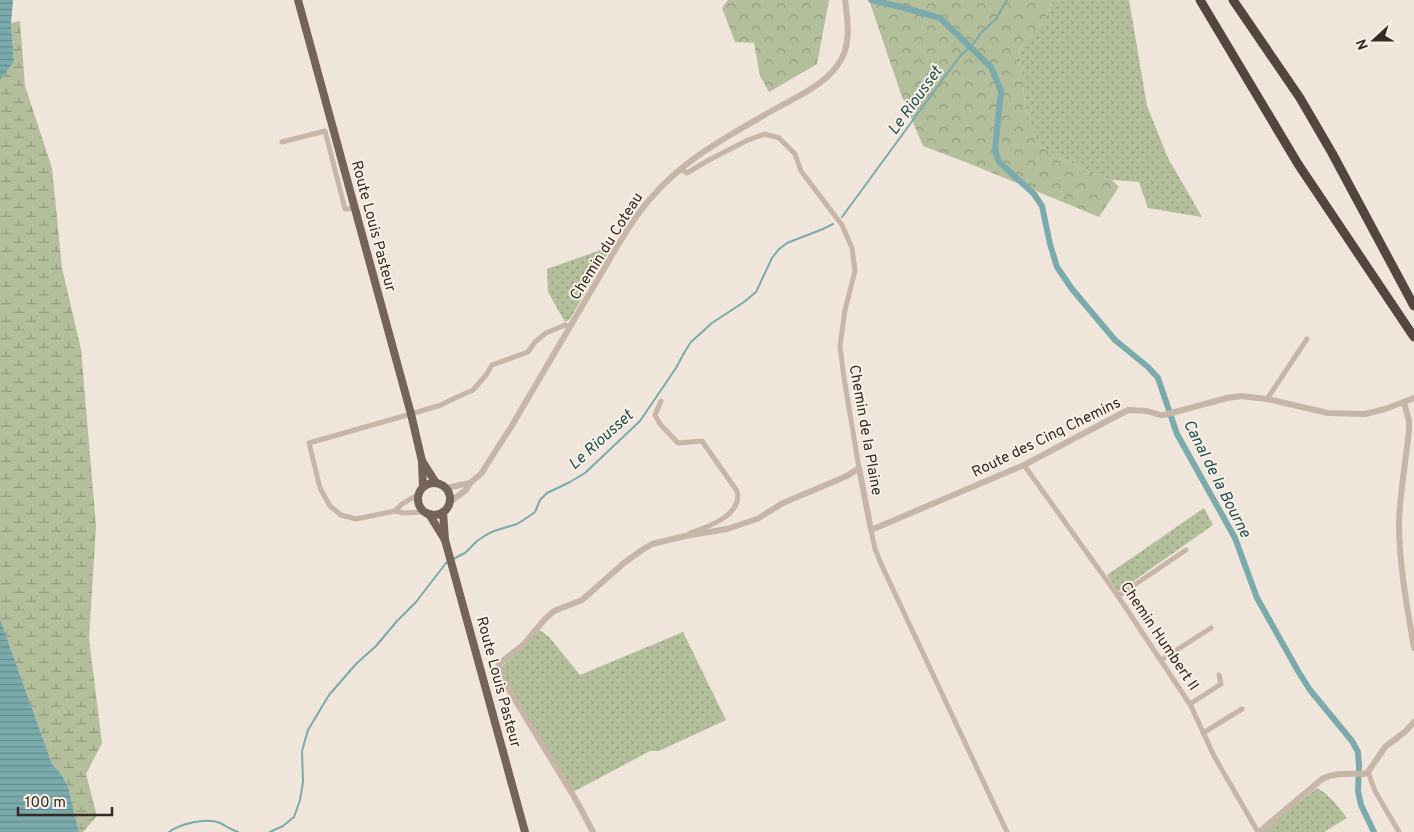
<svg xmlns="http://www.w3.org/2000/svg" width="1414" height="832" font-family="Overpass,sans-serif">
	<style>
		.grass { fill: url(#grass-dots) }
		.forest { fill: url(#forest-crowns) }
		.wetland { fill: url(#wetland-marsh) }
		.water { fill: url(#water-rules) }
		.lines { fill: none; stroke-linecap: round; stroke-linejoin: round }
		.stream { stroke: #7aaaac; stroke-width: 2 }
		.canal { stroke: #7aaaac; stroke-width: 6 }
		.minor { stroke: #c7b5a7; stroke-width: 5 }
		.tertiary { stroke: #c7b5a7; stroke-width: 6 }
		.primary { stroke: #756259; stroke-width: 8 }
		.motorway { stroke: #54453e; stroke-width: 9 }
		.labels { text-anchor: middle; stroke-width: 4; stroke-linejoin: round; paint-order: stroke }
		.street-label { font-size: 15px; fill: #342b27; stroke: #f8efe6 }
		.water-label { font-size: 16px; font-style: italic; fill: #1f5153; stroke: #f8efe6 }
	</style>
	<defs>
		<pattern id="grass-dots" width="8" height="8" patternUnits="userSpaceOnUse" patternTransform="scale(1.25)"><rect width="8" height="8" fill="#b3be9b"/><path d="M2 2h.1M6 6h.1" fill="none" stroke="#929b7e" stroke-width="1.8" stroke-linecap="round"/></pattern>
		<pattern id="forest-crowns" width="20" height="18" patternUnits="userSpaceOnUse" patternTransform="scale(1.25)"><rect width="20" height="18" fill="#b3be9b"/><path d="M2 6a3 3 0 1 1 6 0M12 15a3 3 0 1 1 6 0" fill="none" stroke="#929b7e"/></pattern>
		<pattern id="wetland-marsh" width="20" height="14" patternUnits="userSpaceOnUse" patternTransform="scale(1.25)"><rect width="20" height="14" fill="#b3be9b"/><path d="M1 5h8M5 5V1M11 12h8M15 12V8" fill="none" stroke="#929b7e"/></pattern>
		<pattern id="water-rules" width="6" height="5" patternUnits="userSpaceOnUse" patternTransform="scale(1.25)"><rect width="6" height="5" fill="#7aaaac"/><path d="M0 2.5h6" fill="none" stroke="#658b8c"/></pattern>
	</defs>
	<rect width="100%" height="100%" fill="#f0e5da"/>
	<g class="grass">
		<path d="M1053 0H1129L1147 106 1168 158 1202 217 1148 208 1139 182 1112 180 1091 173 1037 145 1025 105 1019 48 1043 23Z"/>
		<path d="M612 246 570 319 565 322 548 292 547 269Z"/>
		<path d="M1204 508 1213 525 1118 592 1107 575Z"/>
		<path d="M540 630 549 637 580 675 683 632 726 720 659 751H650L573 792 503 675 501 667 518 652Z"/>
		<path d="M1317 788C1330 795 1338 807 1347 818L1324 832H1262Z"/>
	</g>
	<g class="forest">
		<path d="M728 0H829L817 64 769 92 760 76 754 43 735 42 722 8Z"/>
		<path d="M869 0H1053L1043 23 1019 48 1025 105 1037 145 1091 173 1112 180 1119 187 1099 217 968 163 923 146 901 94Z"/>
	</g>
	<path class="wetland" d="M20 21 25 86 52 168 62 268 81 349 96 526 89 639 102 743 86 774 97 816 83 832H79L68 786 61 774 52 764 0 619V80L14 62 11 23Z"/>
	<g class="water">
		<path d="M0 0H13L11 23 14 62 0 80Z"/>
		<path d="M0 619 52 764 61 774 68 786 79 832H0Z"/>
	</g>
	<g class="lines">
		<g class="stream">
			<path d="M842 217 954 64 961 55 975 42 980 34 996 19 1007 0"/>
			<path d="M453 559 465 553 477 541 486 535 494 531 517 524 528 517 535 512 540 500 547 493 570 482 585 473 640 421 676 368 684 353 691 342 712 323 744 302 756 292 772 258 778 250 787 243 823 229 833 224"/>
			<path d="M169 832C180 824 206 817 220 823 226 826 231 830 238 832"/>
			<path d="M270 832 283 826 294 817 300 800 303 782 302 751 308 730 329 695 356 664 376 646 397 621 416 602 446 563 449 562"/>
		</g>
		<path class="canal" d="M871 0 905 8 940 18 991 67 1001 91 995 150 999 162 1034 194 1042 206 1050 244 1057 267 1072 289 1115 340 1148 367 1158 378 1177 434 1235 538 1257 598 1298 671 1310 690 1352 741 1358 752 1359 766 1358 791 1361 805 1374 832"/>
		<g class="minor">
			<path d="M282 142 325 131 345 209 355 208"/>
			<path d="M680 169 687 173 707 161 748 140 765 134 779 138 795 154 801 171 842 225 852 248 855 271 845 310 840 346 844 378 859 468"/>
			<path d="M1267 399 1307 339"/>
			<path d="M661 401 655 415 660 424 678 443 702 441 737 491C743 515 708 527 690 533"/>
			<path d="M1024 465 1118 596 1191 706 1214 756 1258 832"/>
			<path d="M395 511 402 504 419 494"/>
			<path d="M425 512 404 513 395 511 356 519 341 515 330 506 320 488 309 443 411 414 441 405 455 398 473 390 486 375 492 365 528 352 535 342 546 333 565 325 570 327"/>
			<path d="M871 530 875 549 882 566 1007 832"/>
			<path d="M1118 596 1186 550"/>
			<path d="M1161 660 1211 628"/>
			<path d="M1190 704 1221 684 1219 675"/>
			<path d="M1203 733 1242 709"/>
			<path d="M1368 772 1375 791 1399 832"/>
		</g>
		<g class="tertiary">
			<path d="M1404 402 1409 421V430C1406 460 1400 491 1399 522 1399 564 1407 607 1414 648"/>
			<path d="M446 488 470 483"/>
			<path d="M450 502 466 490 470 483 481 474 486 466 511 427 618 245C628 229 638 212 651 198 682 161 726 137 768 113 790 100 822 87 837 66 852 47 848 22 845 0"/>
			<path d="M593 832 576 800 506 685 498 669 499 664 524 644 545 619 554 611 582 600 624 563 642 550 652 544 685 536 727 529 757 519 783 503 847 476 859 468 871 530 1024 465 1128 410 1147 411 1160 415H1164L1227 398 1241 396 1267 399 1328 413 1365 414 1385 409 1414 398"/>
			<path d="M1259 832 1322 779C1335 772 1350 774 1364 774L1368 772 1385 747 1406 731 1414 722"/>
		</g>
		<g class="primary">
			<path d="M298 0 411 414 422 461 423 487"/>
			<path d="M422 461 436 483"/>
			<circle cx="434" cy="499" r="16"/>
			<path d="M443 512 445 540 525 832"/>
			<path d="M429 514 445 540"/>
		</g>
		<g class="motorway">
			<path d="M1200 0 1298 164 1414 337"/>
			<path d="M1233 0 1300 98 1332 153 1414 306"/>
		</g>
	</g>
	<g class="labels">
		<g class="street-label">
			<text transform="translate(374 226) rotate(75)" y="5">Route Louis Pasteur</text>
			<text transform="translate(606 246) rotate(-58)" y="5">Chemin du Coteau</text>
			<text transform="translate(866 430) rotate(80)" y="5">Chemin de la Plaine</text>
			<text transform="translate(1046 437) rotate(-26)" y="5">Route des Cinq Chemins</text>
			<text transform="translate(1160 636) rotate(56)" y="5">Chemin Humbert II</text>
			<text transform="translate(499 682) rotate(75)" y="5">Route Louis Pasteur</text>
		</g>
		<g class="water-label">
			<text transform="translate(914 100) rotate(-54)" y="6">Le Riousset</text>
			<text transform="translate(600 439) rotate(-42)" y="6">Le Riousset</text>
			<text transform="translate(1218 478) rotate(63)" y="6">Canal de la Bourne</text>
		</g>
	</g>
	<g transform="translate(1374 40) rotate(249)" stroke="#f8efe6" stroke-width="4" paint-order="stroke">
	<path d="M0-4L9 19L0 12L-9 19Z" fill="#342b27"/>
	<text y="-8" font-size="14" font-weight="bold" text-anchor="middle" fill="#342b27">N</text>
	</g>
	<path d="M18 807v8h94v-8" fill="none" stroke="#342b27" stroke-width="2.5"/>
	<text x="25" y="807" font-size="15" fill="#342b27" stroke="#f8efe6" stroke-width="4" paint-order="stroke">100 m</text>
</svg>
